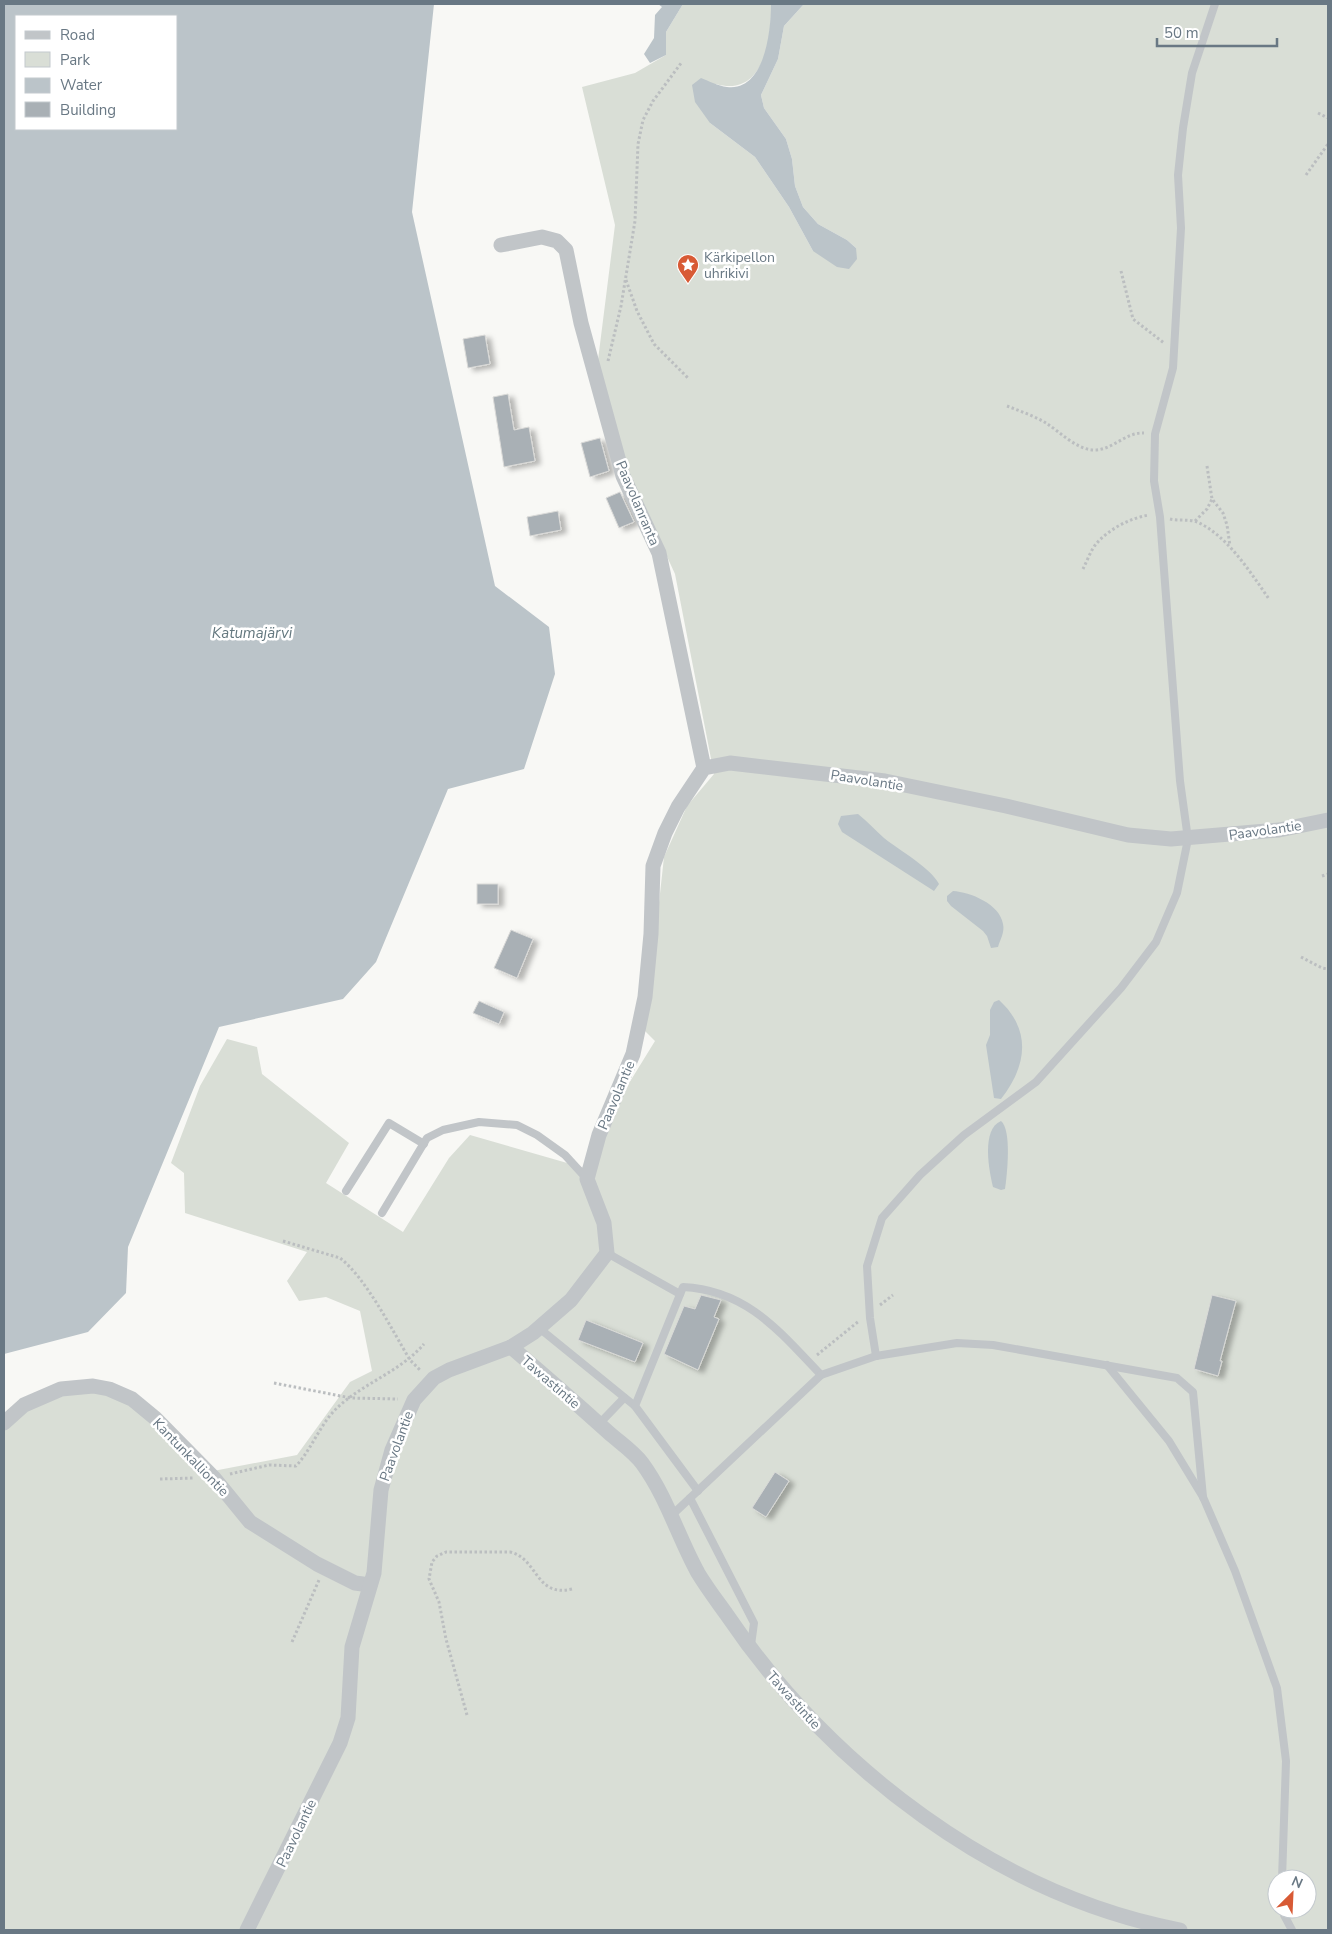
<svg xmlns="http://www.w3.org/2000/svg" width="1332" height="1934" font-family="'Nunito Sans',sans-serif">
	<style>
		.green { fill: #d9ded6; fill-rule: evenodd }
		.water { fill: #bbc4c9; fill-rule: evenodd }
		.building { fill: #a9b0b5; stroke: #d9d9d7; filter: url(#shadow) }
		.lines { fill: none; stroke-linecap: round; stroke-linejoin: round }
		.path { stroke: #bbbec0; stroke-width: 3; stroke-dasharray: 2.5 2.5; stroke-linecap: butt }
		.service { stroke: #c1c5c8; stroke-width: 8 }
		.minor { stroke: #c1c5c8; stroke-width: 15 }
		.labels { text-anchor: middle; stroke-width: 5; stroke-linejoin: round; paint-order: stroke }
		.poi-label { font-size: 14px; fill: #697884; stroke: #fff; text-anchor: start }
		.street-label { font-size: 14px; fill: #697884; stroke: #fff }
		.water-label { font-size: 15px; font-style: italic; fill: #64787f; stroke: #fff }
	</style>
	<defs>
		<filter id="shadow"><feDropShadow dx="5.5" dy="3" stdDeviation="2.5" flood-color="#0004"/></filter>
	</defs>
	<rect width="100%" height="100%" fill="#f8f8f5"/>
	<path class="green" d="M683 4H771C772 38 764 98 716 84L710 123 755 157 789 207 813 251 856 248 847 240 818 224 803 207 795 186 792 159 786 139 764 108 761 95 778 59 784 26 804 4H1328V1930H4V1431L19 1414 33 1404 87 1389 128 1400 208 1472 297 1455 350 1382 372 1371 360 1311 326 1297 299 1301 287 1281 307 1252 185 1213 184 1173 171 1163 200 1086 227 1039 257 1047 262 1074 349 1143 326 1183 403 1232 449 1158 470 1135 595 1171 602 1127 655 1041 645 1031 664 857 687 806 714 774 675 574 622 458 598 360 615 225 582 87 635 73 666 55V32ZM1277 1879H1307V1909H1277Z"/>
	<g class="water">
		<path d="M4 4H434L412 212 495 586 549 627 555 674 524 769 448 789 376 962 343 999 219 1027 128 1247 126 1293 88 1332 4 1354ZM176 16V129H16V16Z"/>
		<path d="M658 4H683L666 32V55L650 63 644 54 654 38 655 15 662 7Z"/>
		<path d="M771 4H804L784 26 778 59 761 95 764 108 786 139 792 159 795 186 803 207 818 224 847 240 856 248 857 259 849 269 837 267 813 251 789 207 755 157 710 123 695 102 692 85 701 78C709 81 718 86 727 87 765 92 771 30 771 4Z"/>
		<path d="M858 814C868 822 875 830 884 838 900 851 930 867 939 884L934 891 842 832 838 824 841 816Z"/>
		<path d="M953 891C970 892 1000 904 1003 924 1005 932 1000 940 998 947L991 948 987 936 983 931 951 906 947 901V896Z"/>
		<path d="M999 1000C1032 1030 1027 1066 1001 1099L994 1098 986 1045 990 1035V1010L994 1002Z"/>
		<path d="M1001 1121C1012 1130 1007 1175 1005 1189L1001 1190 993 1187C989 1171 981 1129 1001 1121Z"/>
	</g>
	<g class="building">
		<path d="M485 335 490 364 468 368 463 339Z"/>
		<path d="M508 394 514 430 529 427 535 461 504 467 493 397Z"/>
		<path d="M600 438 609 471 590 477 581 443Z"/>
		<path d="M620 492 634 522 619 528 606 498Z"/>
		<path d="M558 511 561 530 530 536 527 517Z"/>
		<rect x="477" y="884" width="21" height="20"/>
		<path d="M511 930 533 939 517 978 494 968Z"/>
		<path d="M479 1001 504 1012 499 1024 473 1013Z"/>
		<path d="M701 1295 721 1300 714 1317 719 1319 698 1370 664 1354 684 1306 695 1309Z"/>
		<path d="M1212 1295 1236 1301 1220 1361H1222L1218 1376 1194 1369Z"/>
		<path d="M586 1320 643 1343 635 1362 578 1340Z"/>
		<path d="M775 1472 789 1481 766 1517 752 1508Z"/>
	</g>
	<g class="lines">
		<g class="path">
			<path d="M1318 113 1328 118"/>
			<path d="M1306 175 1328 144"/>
			<path d="M1121 271 1133 319 1164 343"/>
			<path d="M626 280 637 311 654 344 689 379"/>
			<path d="M608 361 621 306 635 221 638 144 643 120 653 101 682 62"/>
			<path d="M1007 406C1020 411 1034 416 1046 423 1060 432 1076 449 1093 450 1112 451 1125 432 1144 433"/>
			<path d="M1207 466 1212 499 1223 513 1227 525 1230 546"/>
			<path d="M1170 519C1178 521 1189 519 1197 522 1227 535 1251 573 1269 599"/>
			<path d="M1195 521 1207 509 1212 499"/>
			<path d="M1083 569C1087 561 1091 550 1096 544 1109 529 1130 518 1149 515"/>
			<path d="M1322 876 1328 874"/>
			<path d="M1301 957 1322 968 1328 969"/>
			<path d="M283 1241 340 1258C366 1278 392 1330 410 1360L421 1371"/>
			<path d="M880 1305 893 1295"/>
			<path d="M817 1355 859 1321"/>
			<path d="M274 1383 351 1398 398 1399"/>
			<path d="M230 1474 269 1465 296 1466C311 1450 319 1427 334 1411 360 1384 399 1373 424 1344"/>
			<path d="M160 1479 194 1478"/>
			<path d="M292 1642 319 1580"/>
			<path d="M467 1715 446 1639 439 1602 429 1579 432 1562 437 1556 446 1552H510C538 1558 535 1598 572 1589"/>
		</g>
		<g class="service">
			<path d="M346 1191 389 1123 424 1144"/>
			<path d="M382 1213 427 1138 443 1130 479 1122 517 1125 537 1135 565 1155 587 1179"/>
			<path d="M607 1253 680 1294"/>
			<path d="M539 1328 635 1406"/>
			<path d="M876 1356 870 1318 867 1266 882 1218 920 1175 964 1135 1036 1082 1121 988 1156 942 1177 893 1188 839 1180 781 1160 517 1154 481 1155 434 1173 368 1181 228 1178 175 1183 128 1192 73 1215 4"/>
			<path d="M1107 1365 1169 1441 1203 1497 1235 1571 1277 1688 1286 1761 1282 1879"/>
			<path d="M599 1424 624 1398"/>
			<path d="M698 1491 635 1406 683 1287C747 1290 780 1332 821 1375"/>
			<path d="M690 1498 754 1623 751 1645"/>
			<path d="M672 1515 821 1375 876 1356 957 1343 993 1345 1177 1378 1193 1392 1203 1497"/>
			<path d="M1283 1909 1284 1915 1292 1930"/>
		</g>
		<g class="minor">
			<path d="M501 245 542 237 557 241 566 250 581 323 623 476 659 553 704 768"/>
			<path d="M511 1347C544 1375 576 1403 608 1432 619 1442 633 1451 642 1463 667 1497 678 1537 698 1573 707 1588 717 1601 727 1615 830 1767 997 1895 1180 1930"/>
			<path d="M4 1423 24 1405 61 1389 93 1386 109 1389 132 1399 155 1418 214 1478 250 1522 317 1564 355 1583 370 1585"/>
			<path d="M247 1930 340 1743 348 1718 352 1647 374 1573 381 1490 392 1450 414 1400 434 1378 449 1370 511 1347 533 1333 571 1300 607 1253 604 1223 587 1179 599 1135 633 1054 645 997 651 934 653 866 665 833 678 807 704 768 730 763 885 781 1006 806 1128 835 1171 839 1279 830 1328 820"/>
		</g>
	</g>
	<defs>
		<g id="sight-pin" transform="scale(1.125)"><path d="M0 17L-7.5 6A9.5 9.5 0 1 1 7.5 6Z" fill="#d85a35" stroke="#fff"/><path d="M0-6L1.8-2.2L6-1.7L2.9 1.2L3.7 5.4L0 3.3L-3.7 5.4L-2.9 1.2L-6-1.7L-1.8-2.2Z" fill="#fff"/></g>
	</defs>
	<g fill-rule="evenodd">
		<use href="#sight-pin" x="688" y="265"/>
	</g>
	<g class="labels">
		<g class="poi-label">
			<text x="704" y="262">Kärkipellon<tspan x="704" dy="16">uhrikivi</tspan></text>
		</g>
		<g class="street-label">
			<text transform="translate(638 503) rotate(67)" y="5">Paavolanranta</text>
			<text transform="translate(867 780) rotate(9)" y="5">Paavolantie</text>
			<text transform="translate(1265 830) rotate(-8)" y="5">Paavolantie</text>
			<text transform="translate(616 1095) rotate(-67)" y="5">Paavolantie</text>
			<text transform="translate(551 1382) rotate(41)" y="5">Tawastintie</text>
			<text transform="translate(396 1446) rotate(-70)" y="5">Paavolantie</text>
			<text transform="translate(191 1457) rotate(46)" y="5">Kantunkalliontie</text>
			<text transform="translate(794 1700) rotate(48)" y="5">Tawastintie</text>
			<text transform="translate(296 1833) rotate(-64)" y="5">Paavolantie</text>
		</g>
		<g class="water-label">
			<text x="252" y="638">Katumajärvi</text>
		</g>
	</g>
	<rect width="1332" height="1934" fill="none" stroke="#697884" stroke-width="10"/>
	<rect x="15" y="15" width="162" height="115" fill="#ffffff" stroke="#c3c9ce"/>
	<rect x="25" y="31" width="25" height="8" fill="#c1c5c8" stroke="#c3c9ce"/>
	<text x="60" y="40" font-size="15" fill="#697884">Road</text>
	<rect x="25" y="52" width="25" height="15" fill="#d9ded6" stroke="#c3c9ce"/>
	<text x="60" y="65" font-size="15" fill="#697884">Park</text>
	<rect x="25" y="78" width="25" height="15" fill="#bbc4c9" stroke="#c3c9ce"/>
	<text x="60" y="90" font-size="15" fill="#697884">Water</text>
	<rect x="25" y="102" width="25" height="15" fill="#a9b0b5" stroke="#c3c9ce"/>
	<text x="60" y="115" font-size="15" fill="#697884">Building</text>
	<g transform="translate(1292 1894) rotate(24)"><circle r="24" fill="#ffffff" stroke="#c3c9ce"/>
	<path d="M0-4L9 19L0 12L-9 19Z" fill="#d85a35"/>
	<text y="-8" font-size="14" font-weight="bold" text-anchor="middle" fill="#697884">N</text>
	</g>
	<path d="M1157 38v8h120v-8" fill="none" stroke="#697884" stroke-width="2.5"/>
	<text x="1164" y="38" font-size="15" fill="#697884" stroke="#ffffff" stroke-width="4" paint-order="stroke">50 m</text>
</svg>
